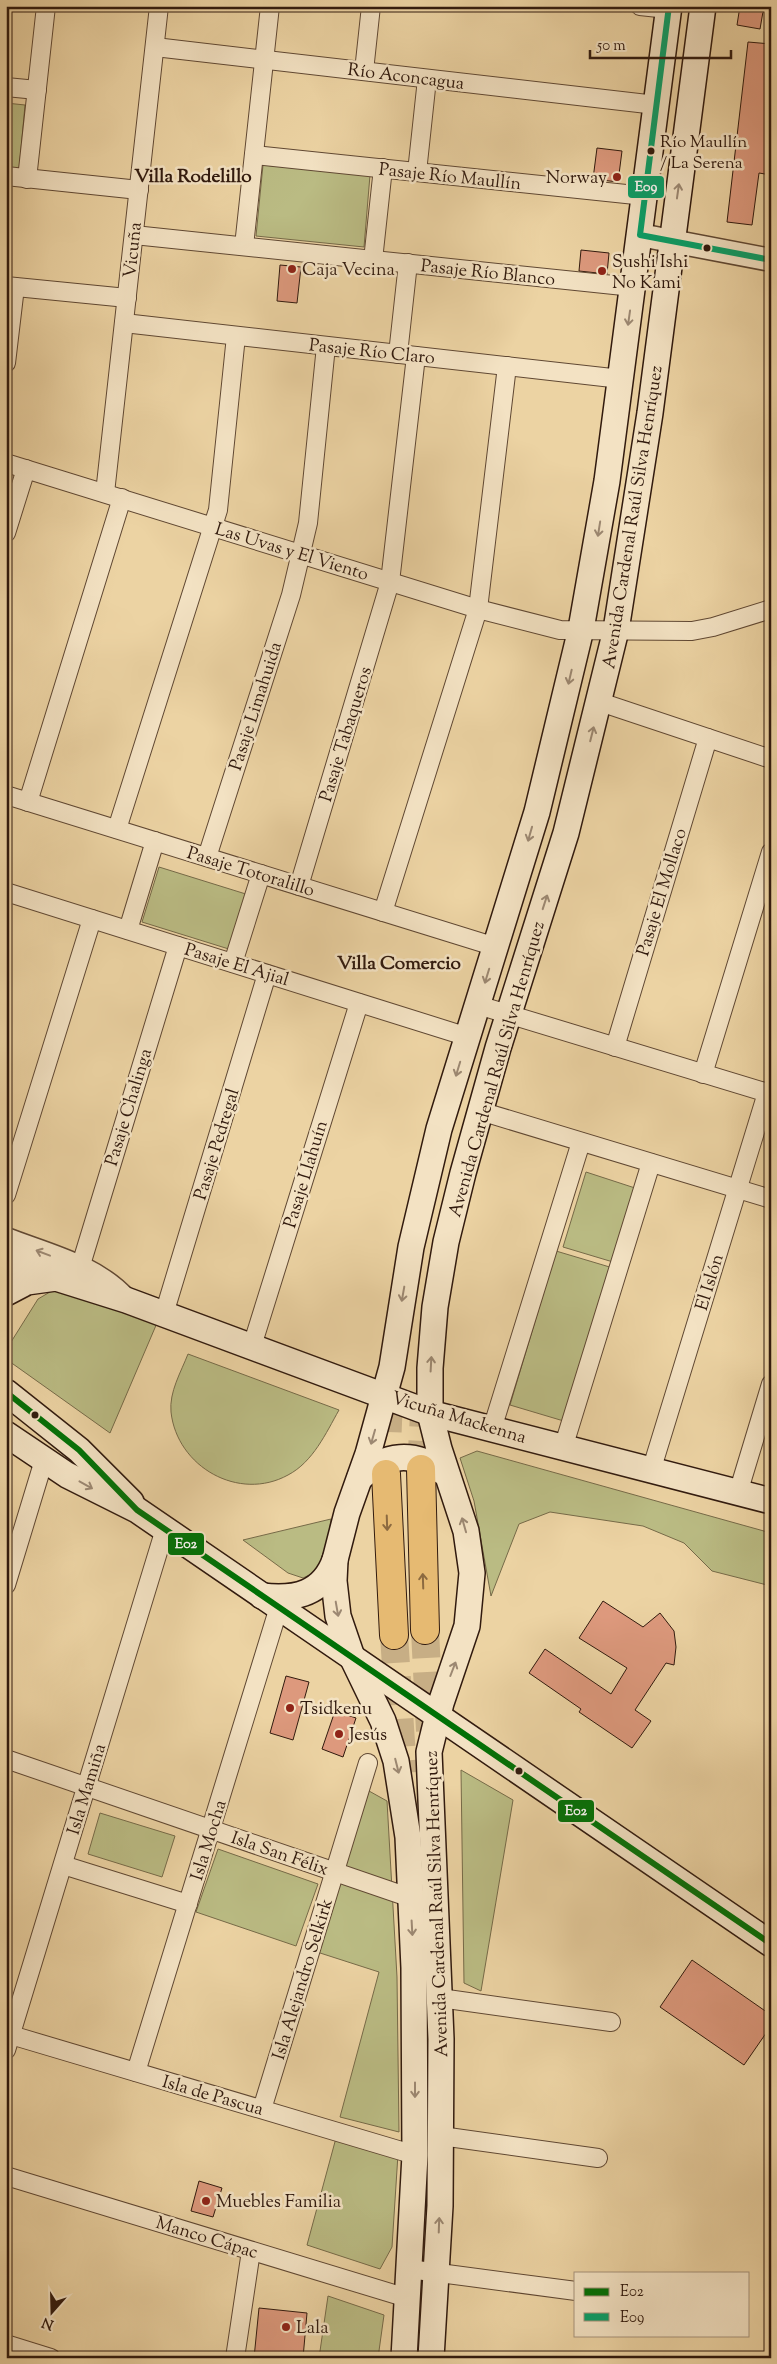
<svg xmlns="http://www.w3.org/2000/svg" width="777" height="2364" font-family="'Sorts Mill Goudy',serif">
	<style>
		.green { fill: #babb83; stroke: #766a48 }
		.building { fill: #dd997d; stroke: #311a0e }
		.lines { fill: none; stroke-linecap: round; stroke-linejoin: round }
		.motorway-tunnel { stroke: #c7ae85; stroke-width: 28; stroke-dasharray: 28 14; stroke-linecap: butt }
		.minor-casing { stroke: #604833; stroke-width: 20 }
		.tertiary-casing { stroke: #604833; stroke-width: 25 }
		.secondary-casing { stroke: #311a0e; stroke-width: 28 }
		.motorway-casing { stroke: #311a0e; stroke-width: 30 }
		.minor { stroke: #f3e2c3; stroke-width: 18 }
		.tertiary { stroke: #f3e2c3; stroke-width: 22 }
		.secondary { stroke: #f3e2c3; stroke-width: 25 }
		.motorway { stroke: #e6ba72; stroke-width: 28 }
		.bus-1-casing { stroke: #f3e2c3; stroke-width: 10 }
		.bus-2-casing { stroke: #f3e2c3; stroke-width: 10 }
		.bus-1 { stroke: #007106; stroke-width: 6 }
		.bus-2 { stroke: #0aa068; stroke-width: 6 }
		.oneway { stroke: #9c8872 }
		.oneway2 { stroke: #8c6a40 }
		.bus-dot { fill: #311a0e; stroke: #f3e2c3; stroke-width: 2 }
		.poi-dot { fill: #8f2418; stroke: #f3e2c3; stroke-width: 2 }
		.labels { text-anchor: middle; stroke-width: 5; stroke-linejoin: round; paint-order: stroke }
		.bus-label { font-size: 17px; fill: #311a0e; stroke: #f3e2c3; text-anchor: start }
		.street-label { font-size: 18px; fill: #311a0e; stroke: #f3e2c3 }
		.poi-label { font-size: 18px; fill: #311a0e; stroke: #f3e2c3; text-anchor: start }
		.neighbourhood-label { font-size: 19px; font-weight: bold; fill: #311a0e; stroke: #f3e2c3 }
		.line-badge { stroke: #f3e2c3; stroke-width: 2 }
		.badge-label { font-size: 14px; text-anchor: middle; font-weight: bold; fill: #fff }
	</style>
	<rect width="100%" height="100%" fill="#ecd3a3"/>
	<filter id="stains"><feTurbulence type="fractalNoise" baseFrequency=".004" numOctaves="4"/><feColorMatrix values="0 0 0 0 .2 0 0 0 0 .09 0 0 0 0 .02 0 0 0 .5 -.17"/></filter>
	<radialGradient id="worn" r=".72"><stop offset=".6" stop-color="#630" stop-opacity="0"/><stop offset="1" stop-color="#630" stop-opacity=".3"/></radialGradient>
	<g class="green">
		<path d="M6 103 25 105 19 171 6 169Z"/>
		<path d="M263 165 370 175 364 247 256 236Z"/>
		<path d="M159 867 249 895 232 950 142 922Z"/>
		<path d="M586 1172 635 1188 613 1262 563 1247Z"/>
		<path d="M556 1251 613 1268 567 1422 510 1405Z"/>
		<path d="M55 1289 157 1323 110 1433 6 1359V1345L11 1342 38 1299Z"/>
		<path d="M188 1354 339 1410C326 1433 313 1462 288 1475 239 1502 177 1467 171 1412 169 1392 181 1372 188 1354Z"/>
		<path d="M477 1451 771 1533V1586L712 1571 684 1543 643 1526 550 1512 519 1524 491 1596 474 1501 460 1458Z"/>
		<path d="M331 1519 326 1557 318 1571 303 1578 288 1573 243 1540Z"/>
		<path d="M461 1770 513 1800 481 1991 464 1983Z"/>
		<path d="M369 1791 387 1801 397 1977 399 2132 340 2117 379 1972 317 1952Z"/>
		<path d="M100 1813 175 1836 162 1877 88 1854Z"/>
		<path d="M218 1849 318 1884 296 1946 196 1912Z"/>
		<path d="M336 2138 398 2154 392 2247 380 2269 307 2245Z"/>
		<path d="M328 2296 384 2315 378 2358H319Z"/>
	</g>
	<g class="building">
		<path d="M740 6H764L760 29 737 25Z"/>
		<path d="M748 42 771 44V175L759 173 752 225 727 222Z"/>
		<path d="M597 148 622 151 618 182 593 179Z"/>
		<path d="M581 250 609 253 607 274 579 271Z"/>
		<path d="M280 265 301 267 297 303 277 301Z"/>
		<path d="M603 1601 643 1627 660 1613 674 1631 676 1647 674 1665 666 1663 635 1710 651 1721 632 1748 579 1712 581 1709 529 1673 545 1649 611 1694 627 1668 579 1638Z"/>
		<path d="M286 1676 309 1682 293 1740 270 1733Z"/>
		<path d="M335 1711 356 1718 343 1757 322 1749Z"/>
		<path d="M692 1960 771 2015V2026L744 2065 660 2007Z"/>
		<path d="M199 2181 222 2188 213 2217 191 2211Z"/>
		<path d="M259 2308 307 2313 303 2358H254Z"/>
	</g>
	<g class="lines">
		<g class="motorway-tunnel">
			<path d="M421 1469 425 1396"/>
			<path d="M386 1474 389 1397"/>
			<path d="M425 1630 430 1731"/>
			<path d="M394 1635 403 1773"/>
		</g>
		<g class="minor-casing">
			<g id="minor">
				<path d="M640 6 668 9"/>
				<path d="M155 47 656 105"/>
				<path d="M364 71 371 6"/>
				<path d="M6 87 37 90"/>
				<path d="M254 155 645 196"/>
				<path d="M417 172 427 79"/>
				<path d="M6 176 139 190"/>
				<path d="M27 179 46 6"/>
				<path d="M134 235 633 287"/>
				<path d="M244 246 270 6"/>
				<path d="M373 260 383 168"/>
				<path d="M6 286 127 298"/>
				<path d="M124 323 621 379"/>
				<path d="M398 354 408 263"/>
				<path d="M6 363 15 287"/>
				<path d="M6 463 478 609 560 630 692 631 713 627 771 609"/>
				<path d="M105 493 159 6"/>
				<path d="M6 533 26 469"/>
				<path d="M600 702 771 759"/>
				<path d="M6 795 496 947"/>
				<path d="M28 802 122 498"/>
				<path d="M117 829 218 510 236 336"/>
				<path d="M207 857 291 595 308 523 326 346"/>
				<path d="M299 886 390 582 416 356"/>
				<path d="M6 892 468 1037"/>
				<path d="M383 912 478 609 507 366"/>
				<path d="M128 930 155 841"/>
				<path d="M233 963 261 874"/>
				<path d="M478 1005 771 1094"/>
				<path d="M615 1047 708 738"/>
				<path d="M703 1074 771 852"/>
				<path d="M480 1111 771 1199"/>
				<path d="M6 1195 92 919"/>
				<path d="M80 1268 178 946"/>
				<path d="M164 1314 267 974"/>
				<path d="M252 1346 359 1003"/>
				<path d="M492 1429 581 1142"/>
				<path d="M563 1448 651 1163"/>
				<path d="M651 1471 767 1093"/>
				<path d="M738 1493 771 1384"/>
				<path d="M6 1585 44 1460"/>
				<path d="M6 1759 411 1898"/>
				<path d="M63 1865 188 1904"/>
				<path d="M440 1998 611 2022"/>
				<path d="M11 2035 415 2155"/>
				<path d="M6 2050 165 1529"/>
				<path d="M136 2072 279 1607"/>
				<path d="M262 2109 368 1763"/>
				<path d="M441 2136 598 2158"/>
				<path d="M6 2176 407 2298"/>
				<path d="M409 2269 576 2291"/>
				<path d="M6 2344 51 2358"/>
				<path d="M235 2358 251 2251"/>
			</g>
		</g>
		<g class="tertiary-casing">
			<g id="tertiary">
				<path d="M640 235 771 260"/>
				<path d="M6 1239C47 1255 96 1266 126 1300"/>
				<path d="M6 1258 56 1278"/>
			</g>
		</g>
		<g class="secondary-casing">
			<g id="secondary">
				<path d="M6 1245 9 1266 6 1289"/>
				<path d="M6 1293 27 1282 56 1278 126 1300 430 1413 771 1501"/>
				<path d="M6 1392 79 1450 131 1502"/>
				<path d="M6 1434 67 1475 137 1510 771 1944"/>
				<path d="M360 1478C384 1453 415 1451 443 1472"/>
				<path d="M262 1596C295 1600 323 1594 335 1560"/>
				<path d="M404 2358 415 2155 414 1968 408 1837 396 1761 383 1721 352 1657 338 1616 334 1581 335 1560 347 1513 368 1454 392 1367 411 1247 439 1129 537 812 581 629 607 481 669 6"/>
				<path d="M431 2358 440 2206 441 2039 429 1752 441 1703 467 1626 472 1573 466 1531 439 1449 430 1413V1368L435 1307 446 1242 463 1173 498 1048 566 833 616 630 650 413 703 6"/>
			</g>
		</g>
		<g class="motorway-casing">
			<g id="motorway">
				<path d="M421 1469 425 1630"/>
				<path d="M386 1474 394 1635"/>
			</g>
		</g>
		<use href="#minor" class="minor"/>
		<use href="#tertiary" class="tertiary"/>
		<use href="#secondary" class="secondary"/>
		<use href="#motorway" class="motorway"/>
		<g class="bus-1-casing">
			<path id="bus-1" d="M6 1392 79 1450 137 1510 771 1944"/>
		</g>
		<g class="bus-2-casing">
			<path id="bus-2" d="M669 6 640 235 771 260"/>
		</g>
		<use href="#bus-1" class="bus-1"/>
		<use href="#bus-2" class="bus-2"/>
	</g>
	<defs><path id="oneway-shaft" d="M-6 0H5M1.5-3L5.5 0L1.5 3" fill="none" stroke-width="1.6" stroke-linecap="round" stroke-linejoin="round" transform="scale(1.25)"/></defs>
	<g class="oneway">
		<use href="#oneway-shaft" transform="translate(678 191) rotate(-82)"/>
		<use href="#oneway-shaft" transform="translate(629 318) rotate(98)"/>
		<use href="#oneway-shaft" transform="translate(599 529) rotate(99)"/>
		<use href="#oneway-shaft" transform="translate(570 677) rotate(103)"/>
		<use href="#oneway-shaft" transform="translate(592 734) rotate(-76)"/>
		<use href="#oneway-shaft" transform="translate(530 834) rotate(106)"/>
		<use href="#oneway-shaft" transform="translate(545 902) rotate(-72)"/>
		<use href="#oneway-shaft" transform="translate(487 976) rotate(107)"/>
		<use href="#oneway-shaft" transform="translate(458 1069) rotate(107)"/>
		<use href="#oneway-shaft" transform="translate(43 1253) rotate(-159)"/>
		<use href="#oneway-shaft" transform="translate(403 1294) rotate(100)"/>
		<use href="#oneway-shaft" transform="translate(431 1364) rotate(-87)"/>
		<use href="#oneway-shaft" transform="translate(373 1437) rotate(106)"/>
		<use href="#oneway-shaft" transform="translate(86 1485) rotate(29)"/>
		<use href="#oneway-shaft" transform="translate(464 1525) rotate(-106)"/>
		<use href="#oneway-shaft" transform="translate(337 1609) rotate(80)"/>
		<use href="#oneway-shaft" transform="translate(453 1669) rotate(-69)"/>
		<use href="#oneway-shaft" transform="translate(397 1766) rotate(76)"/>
		<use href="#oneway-shaft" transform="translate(412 1928) rotate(87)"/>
		<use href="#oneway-shaft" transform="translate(415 2090) rotate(90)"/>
		<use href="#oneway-shaft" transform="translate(439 2225) rotate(-88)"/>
	</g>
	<g class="oneway2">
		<use href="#oneway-shaft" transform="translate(387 1523) rotate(88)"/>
		<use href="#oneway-shaft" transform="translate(423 1581) rotate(-92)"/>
	</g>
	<g class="bus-dot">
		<circle cx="651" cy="151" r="4.5"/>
		<circle cx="707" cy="248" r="4.5"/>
		<circle cx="35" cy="1415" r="4.5"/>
		<circle cx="519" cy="1771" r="4.5"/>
	</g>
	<g class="poi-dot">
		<circle cx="617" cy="177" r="5"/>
		<circle cx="292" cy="269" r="5"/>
		<circle cx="602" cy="271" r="5"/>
		<circle cx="290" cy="1708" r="5"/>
		<circle cx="339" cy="1734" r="5"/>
		<circle cx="206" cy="2201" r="5"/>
		<circle cx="286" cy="2327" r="5"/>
	</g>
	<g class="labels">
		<g class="bus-label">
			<text x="660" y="147">Río Maullín<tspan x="660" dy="21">/ La Serena</tspan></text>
		</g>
		<g class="street-label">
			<text transform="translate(406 76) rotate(7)" y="6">Río Aconcagua</text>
			<text transform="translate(450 176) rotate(6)" y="6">Pasaje Río Maullín</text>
			<text transform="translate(132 250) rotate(-84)" y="6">Vicuña</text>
			<text transform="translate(488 272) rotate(6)" y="6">Pasaje Río Blanco</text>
			<text transform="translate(372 351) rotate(6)" y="6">Pasaje Río Claro</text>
			<text transform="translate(632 517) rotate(-81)" y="6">Avenida Cardenal Raúl Silva Henríquez</text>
			<text transform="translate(292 551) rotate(17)" y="6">Las Uvas y El Viento</text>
			<text transform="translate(255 706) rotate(-72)" y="6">Pasaje Limahuida</text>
			<text transform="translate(345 734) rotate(-73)" y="6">Pasaje Tabaqueros</text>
			<text transform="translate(251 871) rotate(17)" y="6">Pasaje Totoralillo</text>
			<text transform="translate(661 892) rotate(-73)" y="6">Pasaje El Mollaco</text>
			<text transform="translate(237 964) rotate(17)" y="6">Pasaje El Ajial</text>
			<text transform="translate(496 1069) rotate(-74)" y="6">Avenida Cardenal Raúl Silva Henríquez</text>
			<text transform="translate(128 1107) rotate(-73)" y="6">Pasaje Chalinga</text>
			<text transform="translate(216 1144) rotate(-73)" y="6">Pasaje Pedregal</text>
			<text transform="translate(305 1174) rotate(-73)" y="6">Pasaje Llahuín</text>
			<text transform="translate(709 1282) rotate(-73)" y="6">El Islón</text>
			<text transform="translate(459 1417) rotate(17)" y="6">Vicuña Mackenna</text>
			<text transform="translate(86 1789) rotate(-73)" y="6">Isla Mamiña</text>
			<text transform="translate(208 1840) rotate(-73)" y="6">Isla Mocha</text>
			<text transform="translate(280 1853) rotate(19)" y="6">Isla San Félix</text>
			<text transform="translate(436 1904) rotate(-92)" y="6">Avenida Cardenal Raúl Silva Henríquez</text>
			<text transform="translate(302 1979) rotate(-73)" y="6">Isla Alejandro Selkirk</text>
			<text transform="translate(213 2095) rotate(16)" y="6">Isla de Pascua</text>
			<text transform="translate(207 2237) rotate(17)" y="6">Manco Cápac</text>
		</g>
		<g class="poi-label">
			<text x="607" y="183" text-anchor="end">Norway</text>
			<text x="612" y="267">Sushi Ishi<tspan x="612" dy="21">No Kami</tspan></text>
			<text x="302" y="275">Caja Vecina</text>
			<text x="300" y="1714">Tsidkenu</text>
			<text x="349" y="1740">Jesús</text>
			<text x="216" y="2207">Muebles Familia</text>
			<text x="296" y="2333">Lala</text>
		</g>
		<g class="neighbourhood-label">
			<text x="193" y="182">Villa Rodelillo</text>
			<text x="399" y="969">Villa Comercio</text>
		</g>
	</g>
	<g class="line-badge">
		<rect x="627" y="175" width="38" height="24" rx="5" fill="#0aa068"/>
		<rect x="167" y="1532" width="38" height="24" rx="5" fill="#007106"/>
		<rect x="557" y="1799" width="38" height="24" rx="5" fill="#007106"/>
	</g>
	<g class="badge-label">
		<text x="646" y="191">E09</text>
		<text x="186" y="1548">E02</text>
		<text x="576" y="1815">E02</text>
	</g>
	<rect width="777" height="2364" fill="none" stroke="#ecd3a3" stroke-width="25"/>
	<rect x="8" y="8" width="762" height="2349" fill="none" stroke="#311a0e" stroke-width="2.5"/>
	<rect x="12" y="12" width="752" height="2339" fill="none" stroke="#311a0e"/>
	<rect x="574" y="2272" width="175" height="65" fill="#f3e2c3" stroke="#a5927b"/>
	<rect x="584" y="2288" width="25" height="8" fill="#007106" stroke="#a5927b"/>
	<text x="620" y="2296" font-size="15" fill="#311a0e">E02</text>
	<rect x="584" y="2313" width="25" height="8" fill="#0aa068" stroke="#a5927b"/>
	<text x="620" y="2322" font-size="15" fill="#311a0e">E09</text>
	<g transform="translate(52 2312) rotate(200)" stroke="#f3e2c3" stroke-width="4" paint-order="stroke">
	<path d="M0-4L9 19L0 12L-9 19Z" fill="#311a0e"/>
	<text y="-8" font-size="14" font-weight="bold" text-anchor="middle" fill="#311a0e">N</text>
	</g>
	<path d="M590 50v8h141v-8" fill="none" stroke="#311a0e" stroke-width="2.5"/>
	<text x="597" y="50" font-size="15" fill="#311a0e" stroke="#f3e2c3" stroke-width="4" paint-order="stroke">50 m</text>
	<rect width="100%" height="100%" filter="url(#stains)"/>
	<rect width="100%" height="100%" fill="url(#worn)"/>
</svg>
